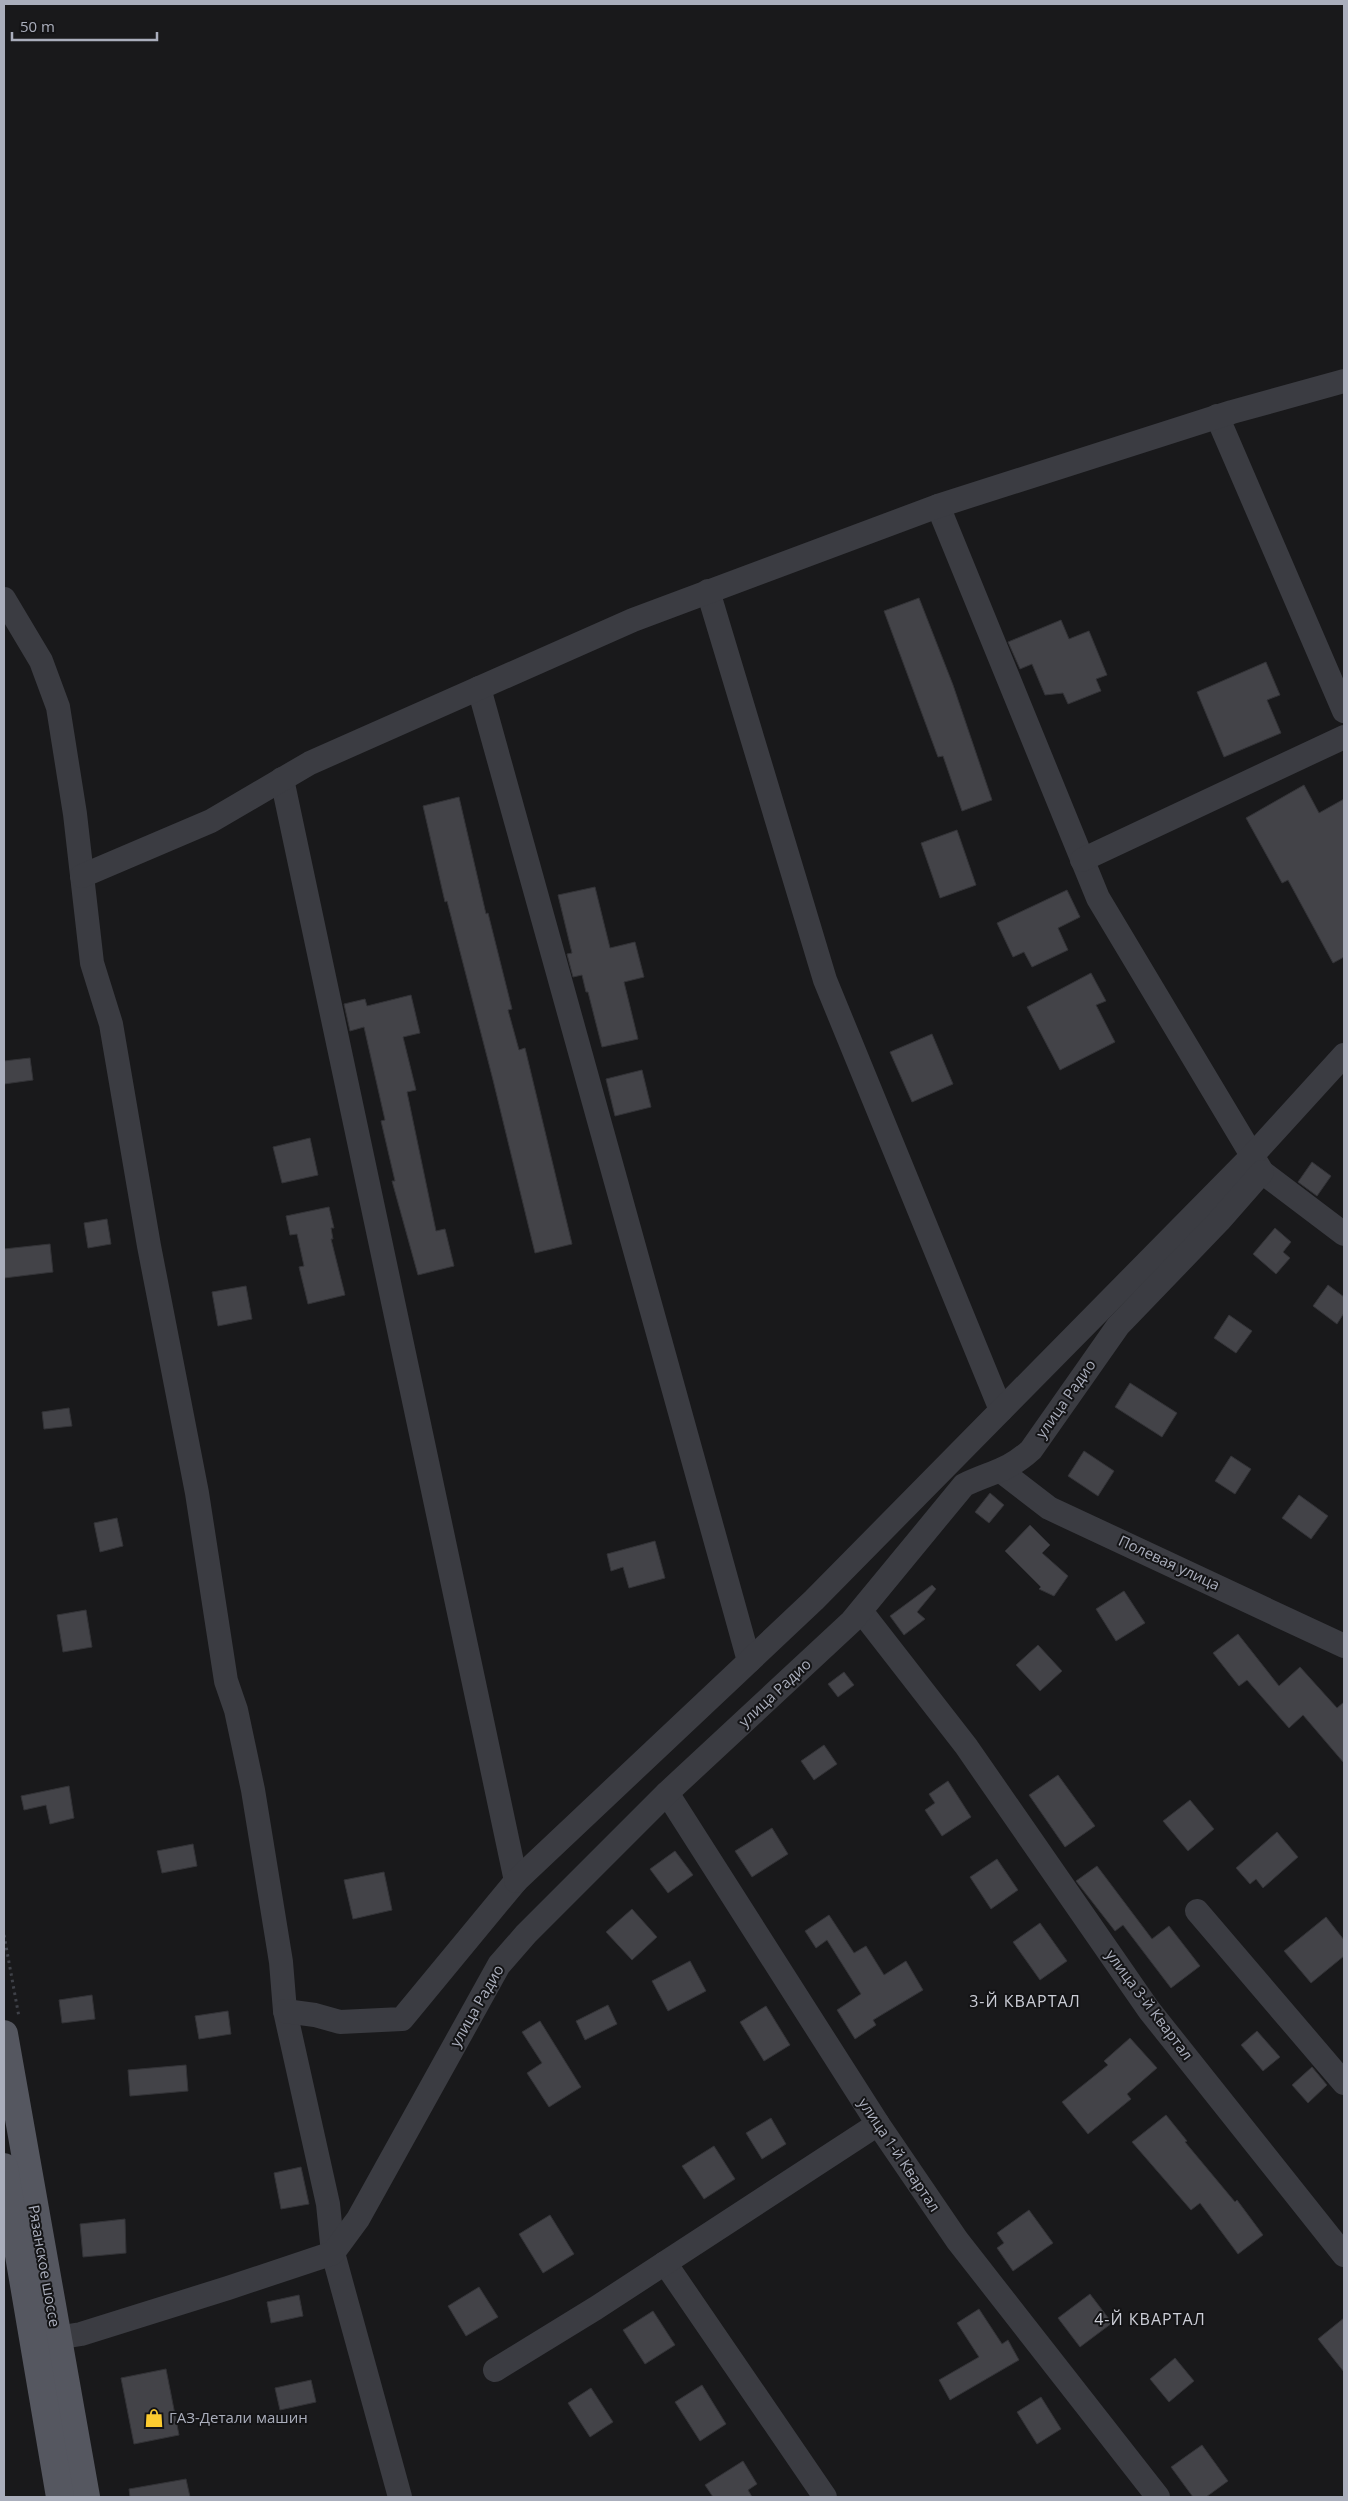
<svg xmlns="http://www.w3.org/2000/svg" width="1348" height="2501" font-family="'Open Sans',sans-serif">
	<style>
		.building { fill: #434348; stroke: #333337 }
		.lines { fill: none; stroke-linecap: round; stroke-linejoin: round }
		.path { stroke: #3f4148; stroke-width: 3; stroke-dasharray: 2.5 4; stroke-linecap: butt }
		.minor { stroke: #3b3c42; stroke-width: 24 }
		.major { stroke: #555760; stroke-width: 28 }
		.labels { text-anchor: middle; stroke-width: 4; stroke-linejoin: round; paint-order: stroke }
		.street-label { font-size: 15px; fill: #aaaebc; stroke: #141416 }
		.poi-label { font-size: 15px; fill: #aaaebc; stroke: #141416; text-anchor: start }
		.neighbourhood-label { font-size: 16px; letter-spacing: 1px; fill: #ccced7; stroke: #141416 }
	</style>
	<rect width="100%" height="100%" fill="#19191b"/>
	<g class="building">
		<path d="M919 598 953 685 992 800 962 811 943 756 938 757 884 611Z"/>
		<path d="M1061 620 1069 639 1089 631 1107 675 1096 679 1101 691 1068 704 1063 693 1045 695 1032 664 1020 669 1008 642Z"/>
		<path d="M1266 662 1280 695 1267 700 1281 733 1224 757 1197 692Z"/>
		<path d="M1304 785 1319 813 1344 799V957L1333 963 1288 880 1282 883 1246 818Z"/>
		<path d="M459 797 486 914 488 913 512 1009 508 1010 519 1050 525 1048 572 1244 535 1253 493 1080 447 901 445 902 423 806Z"/>
		<path d="M957 830 976 885 940 898 921 843Z"/>
		<path d="M595 887 610 948 635 942 644 977 624 982 638 1039 602 1047 588 992H586L582 975 573 977 567 954 572 953 558 895Z"/>
		<path d="M1067 890 1080 917 1058 928 1068 950 1032 967 1024 952 1013 957 997 923Z"/>
		<path d="M1091 973 1106 1001 1096 1005 1115 1042 1060 1070 1027 1007Z"/>
		<path d="M411 995 420 1033 403 1037 416 1090 407 1092 436 1231 445 1229 454 1266 418 1275 392 1181H395L381 1121 385 1120 364 1027 350 1031 344 1004 365 999 367 1006Z"/>
		<path d="M932 1034 953 1084 912 1102 890 1052Z"/>
		<path d="M30 1058 33 1080 4 1084V1061Z"/>
		<path d="M642 1070 651 1107 615 1116 606 1079Z"/>
		<path d="M310 1138 318 1175 282 1183 273 1147Z"/>
		<path d="M1312 1162 1331 1176 1317 1196 1298 1182Z"/>
		<path d="M329 1207 334 1228H331L333 1239H331L345 1295 308 1304 299 1267 304 1266 297 1234 290 1235 286 1216Z"/>
		<path d="M107 1219 111 1244 88 1248 84 1223Z"/>
		<path d="M1275 1228 1291 1242 1283 1252 1290 1258 1276 1274 1253 1254Z"/>
		<path d="M50 1244 53 1272 4 1278V1249Z"/>
		<path d="M1328 1285 1344 1297V1313L1337 1324 1313 1306Z"/>
		<path d="M246 1286 252 1319 218 1326 212 1292Z"/>
		<path d="M1229 1315 1252 1331 1236 1353 1214 1338Z"/>
		<path d="M1130 1383 1177 1413 1162 1437 1115 1407Z"/>
		<path d="M69 1408 72 1426 44 1429 42 1412Z"/>
		<path d="M1084 1451 1114 1471 1098 1496 1068 1476Z"/>
		<path d="M1231 1456 1251 1469 1235 1494 1215 1481Z"/>
		<path d="M990 1493 1004 1505 989 1523 975 1512Z"/>
		<path d="M1299 1495 1328 1516 1311 1539 1282 1518Z"/>
		<path d="M117 1518 123 1546 100 1552 94 1523Z"/>
		<path d="M1030 1525 1050 1545 1042 1553 1068 1576 1054 1596 1039 1589 1041 1587 1005 1551Z"/>
		<path d="M655 1541 665 1578 629 1588 623 1567 611 1571 607 1554Z"/>
		<path d="M932 1585 936 1589 917 1612 925 1619 904 1635 890 1616Z"/>
		<path d="M1124 1591 1145 1623 1116 1641 1096 1609Z"/>
		<path d="M86 1610 92 1647 63 1652 57 1615Z"/>
		<path d="M1238 1634 1279 1686 1300 1667 1337 1708 1344 1702V1763L1303 1715 1289 1728 1247 1680 1239 1686 1213 1653Z"/>
		<path d="M1038 1645 1062 1671 1040 1691 1016 1665Z"/>
		<path d="M844 1672 854 1685 838 1697 828 1684Z"/>
		<path d="M824 1745 837 1764 814 1780 801 1761Z"/>
		<path d="M1058 1775 1095 1826 1065 1847 1029 1795Z"/>
		<path d="M948 1781 971 1817 942 1836 925 1810 935 1803 929 1794Z"/>
		<path d="M69 1786 74 1818 50 1824 46 1805 24 1810 21 1796Z"/>
		<path d="M1190 1800 1214 1829 1188 1851 1163 1821Z"/>
		<path d="M772 1828 788 1854 752 1877 735 1851Z"/>
		<path d="M1277 1832 1298 1857 1263 1888 1256 1879 1250 1884 1236 1868Z"/>
		<path d="M193 1844 197 1866 162 1873 157 1851Z"/>
		<path d="M675 1851 693 1875 668 1893 650 1869Z"/>
		<path d="M997 1859 1018 1890 991 1909 970 1877Z"/>
		<path d="M1097 1866 1152 1939 1169 1926 1200 1966 1171 1988 1123 1925 1115 1931 1076 1881Z"/>
		<path d="M384 1872 392 1910 353 1919 344 1880Z"/>
		<path d="M632 1909 657 1937 632 1960 606 1932Z"/>
		<path d="M829 1915 854 1953 866 1946 884 1975 906 1961 923 1990 873 2020 876 2025 855 2039 837 2010 861 1994 827 1940 816 1948 805 1931Z"/>
		<path d="M1326 1917 1344 1940V1956L1311 1983 1284 1951Z"/>
		<path d="M1040 1923 1067 1961 1040 1980 1013 1942Z"/>
		<path d="M690 1961 706 1991 668 2011 652 1981Z"/>
		<path d="M92 1995 95 2019 62 2023 59 2000Z"/>
		<path d="M608 2005 617 2024 585 2040 576 2021Z"/>
		<path d="M766 2006 790 2045 764 2061 740 2022Z"/>
		<path d="M228 2011 231 2034 199 2039 195 2016Z"/>
		<path d="M540 2021 581 2087 549 2107 527 2073 542 2063 522 2032Z"/>
		<path d="M1257 2031 1280 2057 1263 2071 1241 2045Z"/>
		<path d="M1130 2038 1157 2068 1127 2094 1131 2099 1088 2134 1062 2102 1108 2065 1104 2061Z"/>
		<path d="M186 2065 188 2091 130 2096 128 2070Z"/>
		<path d="M1312 2067 1327 2085 1308 2103 1292 2085Z"/>
		<path d="M1166 2115 1187 2141 1185 2142 1235 2202 1237 2200 1263 2235 1238 2254 1200 2203 1191 2210 1132 2142Z"/>
		<path d="M771 2118 786 2144 762 2159 746 2133Z"/>
		<path d="M714 2146 735 2179 704 2199 682 2166Z"/>
		<path d="M301 2167 309 2204 281 2209 274 2173Z"/>
		<path d="M1029 2210 1053 2243 1013 2271 997 2248 1004 2243 997 2233Z"/>
		<path d="M550 2215 574 2254 543 2273 519 2234Z"/>
		<path d="M125 2219 126 2253 83 2257 80 2224Z"/>
		<path d="M479 2287 498 2317 466 2336 448 2306Z"/>
		<path d="M1090 2294 1112 2323 1080 2347 1058 2318Z"/>
		<path d="M299 2295 303 2316 271 2323 267 2302Z"/>
		<path d="M979 2309 1002 2344 1008 2340 1019 2360 950 2400 939 2380 979 2357 957 2323Z"/>
		<path d="M653 2311 675 2345 645 2364 623 2330Z"/>
		<path d="M1344 2318V2372L1318 2339Z"/>
		<path d="M1175 2358 1194 2381 1169 2402 1150 2379Z"/>
		<path d="M166 2369 179 2435 134 2444 121 2378Z"/>
		<path d="M311 2380 316 2402 280 2410 275 2388Z"/>
		<path d="M702 2385 726 2424 700 2441 675 2402Z"/>
		<path d="M591 2388 613 2422 590 2437 568 2403Z"/>
		<path d="M1041 2397 1061 2429 1037 2444 1017 2412Z"/>
		<path d="M1202 2445 1228 2481 1206 2497H1193L1171 2467Z"/>
		<path d="M743 2461 757 2484 748 2490 752 2497H713L705 2485Z"/>
		<path d="M186 2479 190 2497H130L129 2489Z"/>
	</g>
	<g class="lines">
		<path class="path" d="M4 1935 19 2017"/>
		<g class="minor">
			<path d="M1217 416 1344 711"/>
			<path d="M938 506 1098 898 1262 1172 1344 1234"/>
			<path d="M708 591 825 980 1001 1410"/>
			<path d="M4 599 41 661 58 707 75 814 92 963 111 1024 149 1246 197 1493 226 1681 236 1710 253 1790 281 1962 285 2011 328 2204 333 2253 400 2497"/>
			<path d="M479 688 749 1661"/>
			<path d="M282 779 516 1881 402 2019 340 2022 315 2015 285 2011"/>
			<path d="M1082 860 1344 737"/>
			<path d="M82 876 211 821 310 763 633 620 938 506 1232 412 1344 381"/>
			<path d="M1001 1471 1049 1508 1344 1646"/>
			<path d="M861 1611 966 1746 1149 2010 1344 2255"/>
			<path d="M667 1793 878 2124 957 2240 1158 2497"/>
			<path d="M516 1881 814 1600 1252 1156 1344 1055"/>
			<path d="M1197 1911 1344 2083"/>
			<path d="M665 2263 825 2497"/>
			<path d="M56 2338 81 2334 228 2288 333 2253 358 2219 499 1965 526 1934 667 1793 852 1621 964 1485C991 1472 1008 1471 1031 1450L1118 1326 1219 1221 1262 1172"/>
			<path d="M495 2370 596 2308 878 2124"/>
		</g>
		<g class="major">
			<path d="M4 2034 86 2497"/>
			<path d="M4 2167 60 2497"/>
		</g>
	</g>
	<defs>
		<g id="shop-bare" transform="scale(1.5)"><path d="M-5-2.5h2.3a2.7 3.5 0 0 1 5.4 0H5L5.5 6h-11ZM-1.5-2.5h3a1.5 2.3 0 0 0-3 0Z" fill="#fccb30" stroke="#141416" stroke-width="2.5" paint-order="stroke"/></g>
	</defs>
	<g fill-rule="evenodd">
		<use href="#shop-bare" x="154" y="2418"/>
	</g>
	<g class="labels">
		<g class="street-label">
			<text transform="translate(1066 1399) rotate(-55)" y="5">улица Радио</text>
			<text transform="translate(1169 1563) rotate(25)" y="5">Полевая улица</text>
			<text transform="translate(775 1693) rotate(-43)" y="5">улица Радио</text>
			<text transform="translate(1149 2005) rotate(53)" y="5">улица 3-й Квартал</text>
			<text transform="translate(477 2006) rotate(-60)" y="5">улица Радио</text>
			<text transform="translate(899 2155) rotate(56)" y="5">улица 1-й Квартал</text>
			<text transform="translate(44 2266) rotate(80)" y="5">Рязанское шоссе</text>
		</g>
		<g class="poi-label">
			<text x="169" y="2423">ГАЗ-Детали машин</text>
		</g>
		<g class="neighbourhood-label">
			<text x="1025" y="2007">3-Й КВАРТАЛ</text>
			<text x="1150" y="2325">4-Й КВАРТАЛ</text>
		</g>
	</g>
	<rect width="1348" height="2501" fill="none" stroke="#aaaebc" stroke-width="10"/>
	<path d="M12 32v8h145v-8" fill="none" stroke="#aaaebc" stroke-width="2.5"/>
	<text x="20" y="32" font-size="15" fill="#aaaebc" stroke="#141416" stroke-width="4" paint-order="stroke">50 m</text>
</svg>
